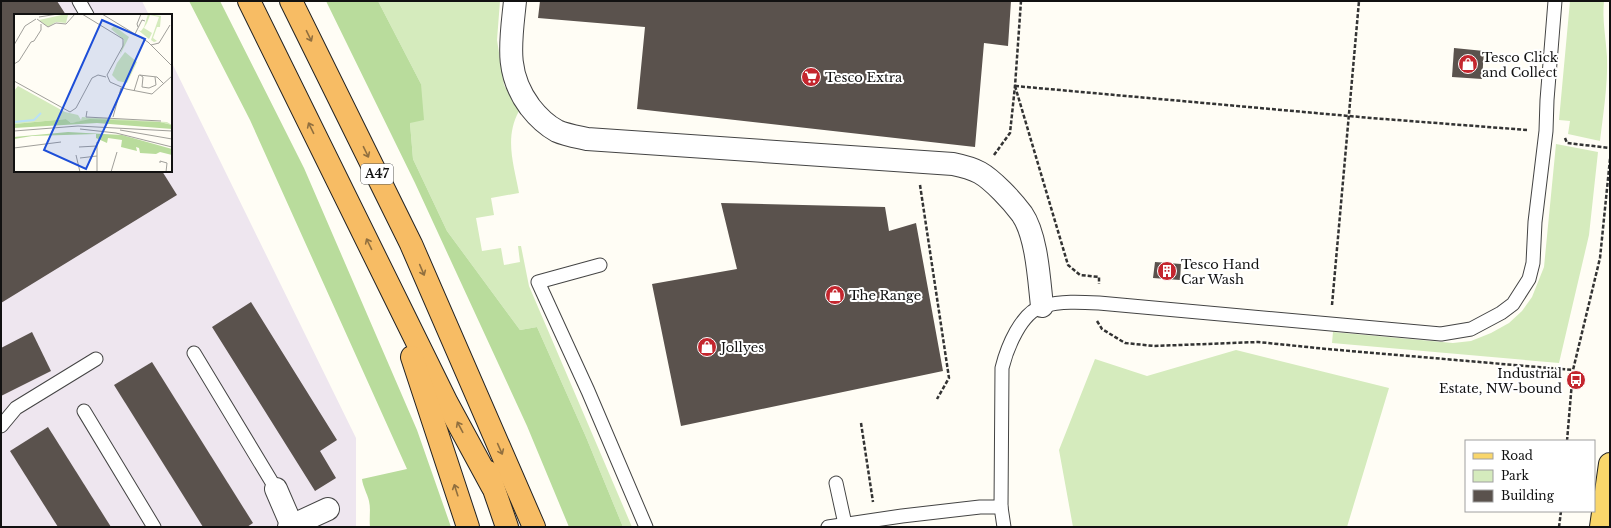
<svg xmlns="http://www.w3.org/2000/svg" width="1611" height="528" font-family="'Libre Baskerville',serif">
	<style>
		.industrial { fill: #eee6ef }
		.green { fill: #d5ebbd }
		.forest { fill: #b9dc9c }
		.building { fill: #5a524d }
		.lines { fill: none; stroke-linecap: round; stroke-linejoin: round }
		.service-casing { stroke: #444; stroke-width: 15 }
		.minor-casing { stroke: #444; stroke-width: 24 }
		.primary-casing { stroke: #222; stroke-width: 24 }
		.trunk-casing { stroke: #222; stroke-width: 24 }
		.path { stroke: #333; stroke-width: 2.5; stroke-dasharray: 4 2; stroke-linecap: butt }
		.service { stroke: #fff; stroke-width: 13 }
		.minor { stroke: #fff; stroke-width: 22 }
		.primary { stroke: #f9d66b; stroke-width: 22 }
		.trunk { stroke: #f7bc64; stroke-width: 22 }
		.oneway { stroke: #906f3f }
		.labels { text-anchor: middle; stroke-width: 4; stroke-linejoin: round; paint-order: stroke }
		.shield { fill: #fff; stroke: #585858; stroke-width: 1 }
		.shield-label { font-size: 12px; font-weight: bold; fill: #111 }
		.poi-label { font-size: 13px; fill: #111; stroke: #fff; text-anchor: start }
		.inset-river { fill: none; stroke: #b9e0f7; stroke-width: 2 }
		.inset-road { fill: none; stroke: #a09f9a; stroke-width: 1 }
		.view { fill: #1d4ed8; fill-opacity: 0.15; stroke: #1d4ed8; stroke-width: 2 }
		.inset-edge { fill: none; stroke: #111; stroke-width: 2 }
	</style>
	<rect width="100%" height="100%" fill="#fffdf5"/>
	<path class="industrial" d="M1 1H142L149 15H15V171H171V61L356 438V527H1Z"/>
	<g class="green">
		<path d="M378 1H500L497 40 504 85 519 111C504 138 514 165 519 193L491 198 494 215 476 218 482 251 501 248 504 265 520 262 518 246H521L529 286 632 527H623L586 437 537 327 520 330 447 231 413 159 410 123 421 84Z"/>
		<path d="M1570 1H1604C1602 20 1606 38 1607 57 1608 85 1603 114 1600 141L1568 134 1570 121 1559 120Z"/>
		<path d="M1556 144 1598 152 1589 235 1559 363 1332 343 1333 332 1453 343 1471 341 1491 333 1509 323 1522 311 1532 297 1544 267Z"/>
		<path d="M1236 350 1389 388 1347 527H1073L1059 450 1095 359 1147 376Z"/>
	</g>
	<g class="forest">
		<path d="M189 1H220L304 168 417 430 451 527H370C369 518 371 509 369 501 367 493 363 487 362 479L407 469 250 120Z"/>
		<path d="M326 1H378L421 84 424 120 410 123 413 159 447 231 520 330 537 327 586 437 623 527H569L527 426 415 183Z"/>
	</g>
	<g class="building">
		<path d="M1 1H57L66 15H15V171H162L177 195 1 303Z"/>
		<path d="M540 1H1011L1008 46 984 43 975 147 637 109 645 27 538 18Z"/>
		<path d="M1454 48 1484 51 1482 79 1452 77Z"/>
		<path d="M721 203 885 207 889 231 916 223 943 371 681 426 652 284 737 269Z"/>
		<path d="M1155 262 1181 264 1180 280 1153 278Z"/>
		<path d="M251 302 337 440 320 451 336 478 315 491 212 327Z"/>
		<path d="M32 332 51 371 1 396V348Z"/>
		<path d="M152 362 253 523 247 527H203L114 385Z"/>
		<path d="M48 427 111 527H58L10 451Z"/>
	</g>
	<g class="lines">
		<g class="service-casing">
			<g id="service">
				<path d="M79 1 87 15"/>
				<path d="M600 265 538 282 588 391 646 527"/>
				<path d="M194 353 276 489"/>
				<path d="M84 411 154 527"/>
				<path d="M1 426 16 408 96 359"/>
				<path d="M836 483 845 524"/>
				<path d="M828 527 902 516 980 507H1001"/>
				<path d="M1004 527 1001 507 1002 368C1007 348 1021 312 1043 306 1061 301 1080 302 1099 303L1441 334 1471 329 1501 313 1513 304 1529 279 1533 263 1535 222 1546 131 1547 100 1555 1"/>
			</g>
		</g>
		<g class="minor-casing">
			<g id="minor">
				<path d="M515 1C511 41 504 72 530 107 537 116 546 125 557 131 566 135 578 137 587 139L953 164C977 169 984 173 1002 191 1009 198 1016 206 1022 214 1037 236 1039 280 1042 306"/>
				<path d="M276 489 292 526"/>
				<path d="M289 527 328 509"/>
			</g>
		</g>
		<g class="primary-casing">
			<path id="primary" d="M1601 527 1610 464"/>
		</g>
		<g class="trunk-casing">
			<g id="trunk">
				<path d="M249 1 447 403 492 486"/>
				<path d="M291 1 411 244 534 527"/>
				<path d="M412 357 468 527"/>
				<path d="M488 472 507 527"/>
			</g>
		</g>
		<g class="path">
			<path d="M1015 86 1068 265 1080 275 1099 277V284"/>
			<path d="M1015 86 1371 118 1527 130"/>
			<path d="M1565 138 1567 143 1610 148"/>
			<path d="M994 155 1010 133 1015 86 1021 1"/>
			<path d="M920 185 949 378 937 399"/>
			<path d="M1332 305 1359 1"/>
			<path d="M1097 321 1102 329 1125 343 1154 346 1258 342 1327 349 1573 370"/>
			<path d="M861 423 873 502"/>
			<path d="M1567 441 1573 370 1600 258 1610 159"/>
			<path d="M1559 527 1561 511"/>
		</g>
		<use href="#service" class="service"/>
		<use href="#minor" class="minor"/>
		<use href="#primary" class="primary"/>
		<use href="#trunk" class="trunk"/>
	</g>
	<defs><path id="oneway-shaft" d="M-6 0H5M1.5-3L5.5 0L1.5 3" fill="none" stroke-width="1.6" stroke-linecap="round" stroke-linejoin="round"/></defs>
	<g class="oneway">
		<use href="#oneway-shaft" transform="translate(309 36) rotate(64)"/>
		<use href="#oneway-shaft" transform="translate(311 128) rotate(-116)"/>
		<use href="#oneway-shaft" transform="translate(366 152) rotate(64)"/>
		<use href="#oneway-shaft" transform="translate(369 244) rotate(-116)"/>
		<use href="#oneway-shaft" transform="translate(422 270) rotate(67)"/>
		<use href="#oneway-shaft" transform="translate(460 427) rotate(-118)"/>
		<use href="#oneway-shaft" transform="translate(500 449) rotate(66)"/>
		<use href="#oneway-shaft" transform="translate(456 490) rotate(-108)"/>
	</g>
	<defs>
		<g id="shop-disc" transform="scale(1)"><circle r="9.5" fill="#c4262e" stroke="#fff"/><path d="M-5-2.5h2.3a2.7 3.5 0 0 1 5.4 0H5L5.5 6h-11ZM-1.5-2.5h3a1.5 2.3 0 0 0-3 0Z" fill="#fff"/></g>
		<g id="supermarket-disc" transform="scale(1)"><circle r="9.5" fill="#c4262e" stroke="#fff"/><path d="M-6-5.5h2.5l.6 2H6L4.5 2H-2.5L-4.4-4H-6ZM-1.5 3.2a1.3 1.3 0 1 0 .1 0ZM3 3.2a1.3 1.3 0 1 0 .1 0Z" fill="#fff"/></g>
		<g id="building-disc" transform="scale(1)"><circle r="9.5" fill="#c4262e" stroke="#fff"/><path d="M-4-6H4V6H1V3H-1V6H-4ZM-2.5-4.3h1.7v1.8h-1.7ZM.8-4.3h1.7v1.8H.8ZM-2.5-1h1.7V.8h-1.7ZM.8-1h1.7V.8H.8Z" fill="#fff"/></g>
		<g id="bus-disc" transform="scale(1)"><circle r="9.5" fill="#c4262e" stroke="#fff"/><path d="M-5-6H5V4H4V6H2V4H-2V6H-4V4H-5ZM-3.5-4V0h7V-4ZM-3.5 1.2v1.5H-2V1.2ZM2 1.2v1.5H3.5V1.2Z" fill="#fff"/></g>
	</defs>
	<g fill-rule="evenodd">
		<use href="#shop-disc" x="1468" y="64"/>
		<use href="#supermarket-disc" x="811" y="77"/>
		<use href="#building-disc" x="1167" y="271"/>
		<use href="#shop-disc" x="835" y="295"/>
		<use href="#shop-disc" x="707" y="347"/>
		<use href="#bus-disc" x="1576" y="380"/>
	</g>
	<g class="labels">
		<rect class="shield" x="361" y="164" width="32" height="20" rx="3"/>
		<g class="shield-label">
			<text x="377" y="178">A47</text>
		</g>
		<g class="poi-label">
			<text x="1482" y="62">Tesco Click<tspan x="1482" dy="15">and Collect</tspan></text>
			<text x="825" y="82">Tesco Extra</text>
			<text x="1181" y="269">Tesco Hand<tspan x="1181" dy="15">Car Wash</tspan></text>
			<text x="849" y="300">The Range</text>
			<text x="721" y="352">Jollyes</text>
			<text x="1562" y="378" text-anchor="end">Industrial<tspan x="1562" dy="15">Estate, NW-bound</tspan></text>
		</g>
	</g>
	<g transform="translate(14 14)">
		<rect width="158" height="158" fill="#fffdf5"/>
		<path d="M52 0H58L54 1 52 9 42 8 34 13 25 6ZM134 0 147 2 146 13H143L139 24 143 27 140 28 137 26 145 3 136 1 133 9 130 14 138 19 135 25 124 16 127 17 130 13ZM100 12 115 23 106 41 110 26 97 15ZM111 38 123 48 113 69 104 67 98 61 103 49ZM4 72 51 98 64 101 67 106 68 103 153 108 158 111 146 108 75 106 57 109 52 105 0 110V77Z" fill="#d5ebbd"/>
		<path d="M52 105 57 109 76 105 146 108 158 111V115L83 109 0 114V110ZM54 118 108 121 158 135V141L146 138 142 140 126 139 125 134 122 133 123 137 107 133 108 126 94 124 93 129 82 124V120L18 122 0 125V123Z" fill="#b9dc9c"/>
		<path class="inset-river" d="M0 108 20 106 27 99"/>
		<path class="inset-road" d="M68 0 109 25V32L93 61 96 68 112 75 138 80 158 62M88 0 134 28 158 52M25 3 44 0M23 5 34 13 42 9 52 10 61 0M124 13 123 10 127 0M121 20 128 6 131 7M0 31 11 12 22 5M137 31 145 29 156 11M0 50 5 47 17 28 20 27 27 16V10M126 61 129 63 128 73 135 74 142 71 141 63M0 67 56 98 62 94 78 64 84 61 92 63M120 77 125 61 143 63 150 70M73 97 72 103 147 107M99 103 107 74M66 115 102 119 158 133M106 116 158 125M0 117 64 112 158 117M65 133 83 132M0 134 47 128M62 141 66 158M66 144 83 142M146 149V147L153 149 152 158M83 158V128M97 158 103 138"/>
		<path class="view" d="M88 6 131 25 72 155 30 136Z"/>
		<rect width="158" height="158" class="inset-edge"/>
	</g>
	<rect width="1611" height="528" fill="none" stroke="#111111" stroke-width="4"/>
	<rect x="1465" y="440" width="130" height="72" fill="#ffffff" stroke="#a0a0a0"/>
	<rect x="1473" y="453" width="20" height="6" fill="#f9d66b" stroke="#a0a0a0"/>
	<text x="1501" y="460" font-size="12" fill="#111111">Road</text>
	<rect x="1473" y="470" width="20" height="12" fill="#d5ebbd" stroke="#a0a0a0"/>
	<text x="1501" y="480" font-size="12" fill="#111111">Park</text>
	<rect x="1473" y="490" width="20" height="12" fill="#5a524d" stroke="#a0a0a0"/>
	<text x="1501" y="500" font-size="12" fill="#111111">Building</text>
</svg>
